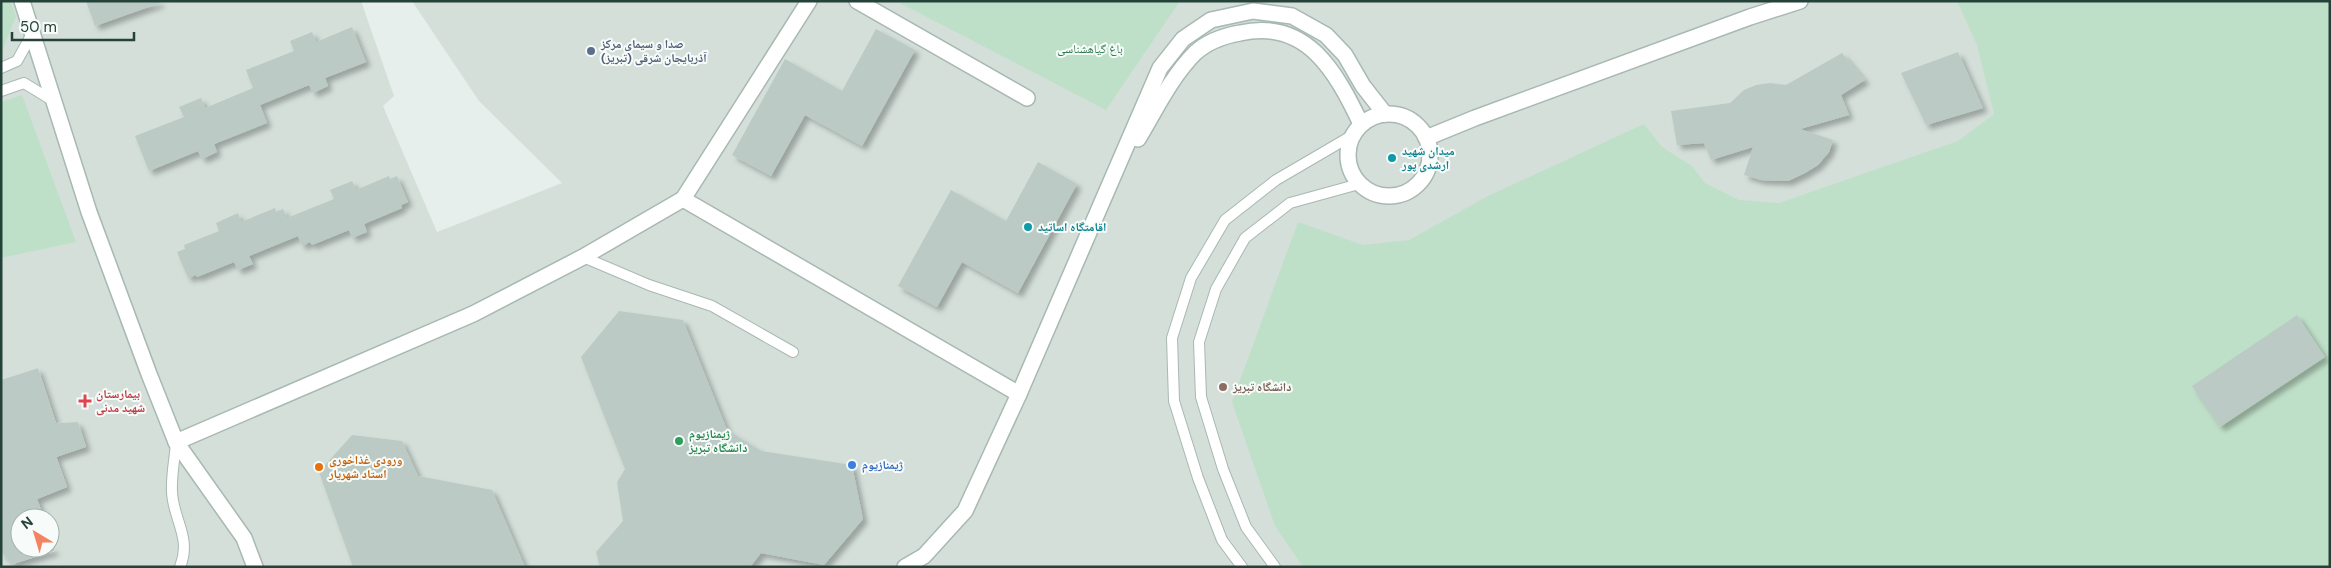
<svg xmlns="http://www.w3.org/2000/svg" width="2331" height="568" font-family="'DM Sans','Noto Naskh Arabic',sans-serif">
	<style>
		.built { fill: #d4dfda }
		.green { fill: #bfe0c8 }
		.building { fill: #bbcac4; filter: url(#shadow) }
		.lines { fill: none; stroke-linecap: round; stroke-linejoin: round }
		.lane-casing { stroke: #a8b8b2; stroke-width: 12 }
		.street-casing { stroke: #a8b8b2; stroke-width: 18 }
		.lane { stroke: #fff; stroke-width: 10 }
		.street { stroke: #fff; stroke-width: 15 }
		.service-dot { fill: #5c6f8a; stroke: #f7fbf9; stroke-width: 2 }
		.culture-dot { fill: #0f9aa8; stroke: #f7fbf9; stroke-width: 2 }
		.education-dot { fill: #8d6e63; stroke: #f7fbf9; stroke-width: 2 }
		.health-dot { fill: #e0444e; stroke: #f7fbf9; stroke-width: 2 }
		.leisure-dot { fill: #2e9e5b; stroke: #f7fbf9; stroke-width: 2 }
		.shop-dot { fill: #3f7fe0; stroke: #f7fbf9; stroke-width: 2 }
		.food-dot { fill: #e8710a; stroke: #f7fbf9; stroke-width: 2 }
		.labels { text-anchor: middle; stroke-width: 4; stroke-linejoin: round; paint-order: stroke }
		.service-label { font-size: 12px; font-weight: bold; fill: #4e5e75; stroke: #f7fbf9; text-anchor: start }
		.park-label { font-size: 12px; fill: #2d7a4b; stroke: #f7fbf9 }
		.culture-label { font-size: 12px; font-weight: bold; fill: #0d838f; stroke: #f7fbf9; text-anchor: start }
		.education-label { font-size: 12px; font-weight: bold; fill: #785e54; stroke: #f7fbf9; text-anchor: start }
		.health-label { font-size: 12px; font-weight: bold; fill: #be3a42; stroke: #f7fbf9; text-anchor: start }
		.leisure-label { font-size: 12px; font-weight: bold; fill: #27864d; stroke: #f7fbf9; text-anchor: start }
		.food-label { font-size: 12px; font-weight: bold; fill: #c56008; stroke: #f7fbf9; text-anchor: start }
		.shop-label { font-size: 12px; font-weight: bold; fill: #366cbe; stroke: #f7fbf9; text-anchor: start }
	</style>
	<defs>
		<filter id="shadow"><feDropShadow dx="4.5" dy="4.5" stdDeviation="2.5" flood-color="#0004"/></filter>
	</defs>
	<rect width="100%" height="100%" fill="#e6efeb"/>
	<path class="built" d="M1 1H361L394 96 383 106 437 232 562 183 479 101 412 1H2330V567H1V552L13 564 55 551 50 536V518H44L37 499 67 487 57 457 86 446 78 422 56 423 38 368 1 380Z"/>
	<g class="green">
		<path d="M1 1H10L16 16 1 55Z"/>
		<path d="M896 1H1180L1106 110Z"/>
		<path d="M1957 1H2330V567H1303L1301 564 1275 526 1232 402 1298 222 1363 245 1409 240 1488 196 1644 124 1662 147 1692 166 1705 183 1739 200 1779 203 1958 141 1994 114 1977 45Z"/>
		<path d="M22 95 76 242 1 258V102Z"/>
	</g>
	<g class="building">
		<path d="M86 1H160V3L95 26Z"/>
		<path d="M352 27 366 62 325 78 328 86 313 93 309 85 260 105 267 123 214 144 217 152 202 159 198 151 149 171 135 136 184 117 179 107 201 98 205 108 253 88 246 70 294 51 290 41 312 32 316 42Z"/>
		<path d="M876 29 915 50 862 146 805 115 771 176 732 155 785 59 842 91Z"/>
		<path d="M1958 52 1983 108 1926 125 1901 73Z"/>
		<path d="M1842 53 1865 80 1841 95 1849 115 1800 129 1833 140 1829 152 1818 165 1805 173 1788 181 1761 180 1744 175 1753 147 1711 160 1704 143 1677 145 1671 111 1730 103 1744 90 1756 85 1770 83 1786 85Z"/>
		<path d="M1038 162 1077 184 1018 293 962 262 937 307 898 286 951 190 1006 221Z"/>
		<path d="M389 176 390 179 397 176 408 202 401 205 402 208 364 224 367 232 352 238 349 230 312 245 310 242 302 246 298 236 249 256 253 264 238 270 234 262 197 277 196 275 188 278 177 252 185 249 184 245 219 231 216 223 238 213 241 222 275 208 276 212 283 209 287 218 334 199 330 190 352 181 356 190Z"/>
		<path d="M619 311 683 320 727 430 761 451 852 465 863 519 824 565 761 553 750 567H600L596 552 623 521 617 482 625 469 581 357Z"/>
		<path d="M2297 315 2325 357 2220 427 2192 386Z"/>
		<path d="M38 368 56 423 78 422 86 447 56 457 67 487 37 499 44 518H20V548H54V551L13 564 1 552V380Z"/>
		<path d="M352 435 402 441 418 476 492 490 525 567H353L319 472Z"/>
	</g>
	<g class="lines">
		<g class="lane-casing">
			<g id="lane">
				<path d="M1 68 17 61 33 32"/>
				<path d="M1 91 24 83 55 102"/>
				<path d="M583 257 649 285 712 306 793 352"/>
				<path d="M176 442C175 458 171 476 172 492 173 519 192 538 180 567"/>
				<path d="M1242 567 1222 540 1198 478 1174 401 1172 338 1191 278 1225 220 1276 180 1353 135"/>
				<path d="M1275 567 1246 527 1223 469 1201 397 1199 342 1216 289 1245 238 1290 203 1359 184"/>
			</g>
		</g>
		<g class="street-casing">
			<g id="street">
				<path d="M22 1 89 212 149 374 176 442 244 538 255 567"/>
				<path d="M857 1 1027 98"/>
				<circle cx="1389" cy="155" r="41"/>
				<path d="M1426 138 1475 118 1750 17 1800 1"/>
				<path d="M1138 139C1155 111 1171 77 1195 53 1208 41 1223 36 1240 33 1307 18 1336 72 1361 124"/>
				<path d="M683 199 809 1"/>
				<path d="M176 442 473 314 583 257 683 199 1019 394"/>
				<path d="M905 567 924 556 965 511 1019 394 1160 68 1183 39 1211 20 1253 11 1292 16 1326 35 1345 55 1363 86 1385 114"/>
			</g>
		</g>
		<use href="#lane" class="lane"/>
		<use href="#street" class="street"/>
	</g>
	<circle class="service-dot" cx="591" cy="51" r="5"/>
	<g class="culture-dot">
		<circle cx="1392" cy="158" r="5"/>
		<circle cx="1028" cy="227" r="5"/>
	</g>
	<circle class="education-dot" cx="1223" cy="387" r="5"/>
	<path class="health-dot" d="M82.5 393.5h5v5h5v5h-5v5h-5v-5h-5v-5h5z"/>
	<circle class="leisure-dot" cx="679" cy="441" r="5"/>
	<circle class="shop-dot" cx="852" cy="465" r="5"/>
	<circle class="food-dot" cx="319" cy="467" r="5"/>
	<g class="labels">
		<g class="service-label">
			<text x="601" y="48">صدا و سیمای مرکز<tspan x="601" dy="14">آذربایجان شرقی (تبریز)</tspan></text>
		</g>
		<g class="park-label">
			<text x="1090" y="53">باغ گیاهشناسی</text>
		</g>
		<g class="culture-label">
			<text x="1402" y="155">میدان شهید<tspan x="1402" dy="14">ارشدی پور</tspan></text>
			<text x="1038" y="231">اقامتگاه اساتید</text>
		</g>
		<g class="education-label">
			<text x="1233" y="391">دانشگاه تبریز</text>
		</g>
		<g class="health-label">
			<text x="96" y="398">بیمارستان<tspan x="96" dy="14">شهید مدنی</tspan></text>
		</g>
		<g class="leisure-label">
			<text x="689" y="438">ژیمنازیوم<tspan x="689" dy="14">دانشگاه تبریز</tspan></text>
		</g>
		<g class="food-label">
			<text x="329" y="464">ورودی غذاخوری<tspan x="329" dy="14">استاد شهریار</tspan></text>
		</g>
		<g class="shop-label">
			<text x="862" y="469">ژیمنازیوم</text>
		</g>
	</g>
	<rect width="2331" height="568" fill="none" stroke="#24423a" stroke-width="5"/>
	<g transform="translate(35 533) rotate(322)"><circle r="24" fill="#f7fbf9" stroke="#a3b1ad"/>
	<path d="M0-4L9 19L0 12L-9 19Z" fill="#f4845f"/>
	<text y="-8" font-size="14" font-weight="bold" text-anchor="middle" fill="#24423a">N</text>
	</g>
	<path d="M12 32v8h122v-8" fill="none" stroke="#24423a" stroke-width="2.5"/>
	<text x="20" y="32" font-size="15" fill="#24423a" stroke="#f7fbf9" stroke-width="4" paint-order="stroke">50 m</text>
</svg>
